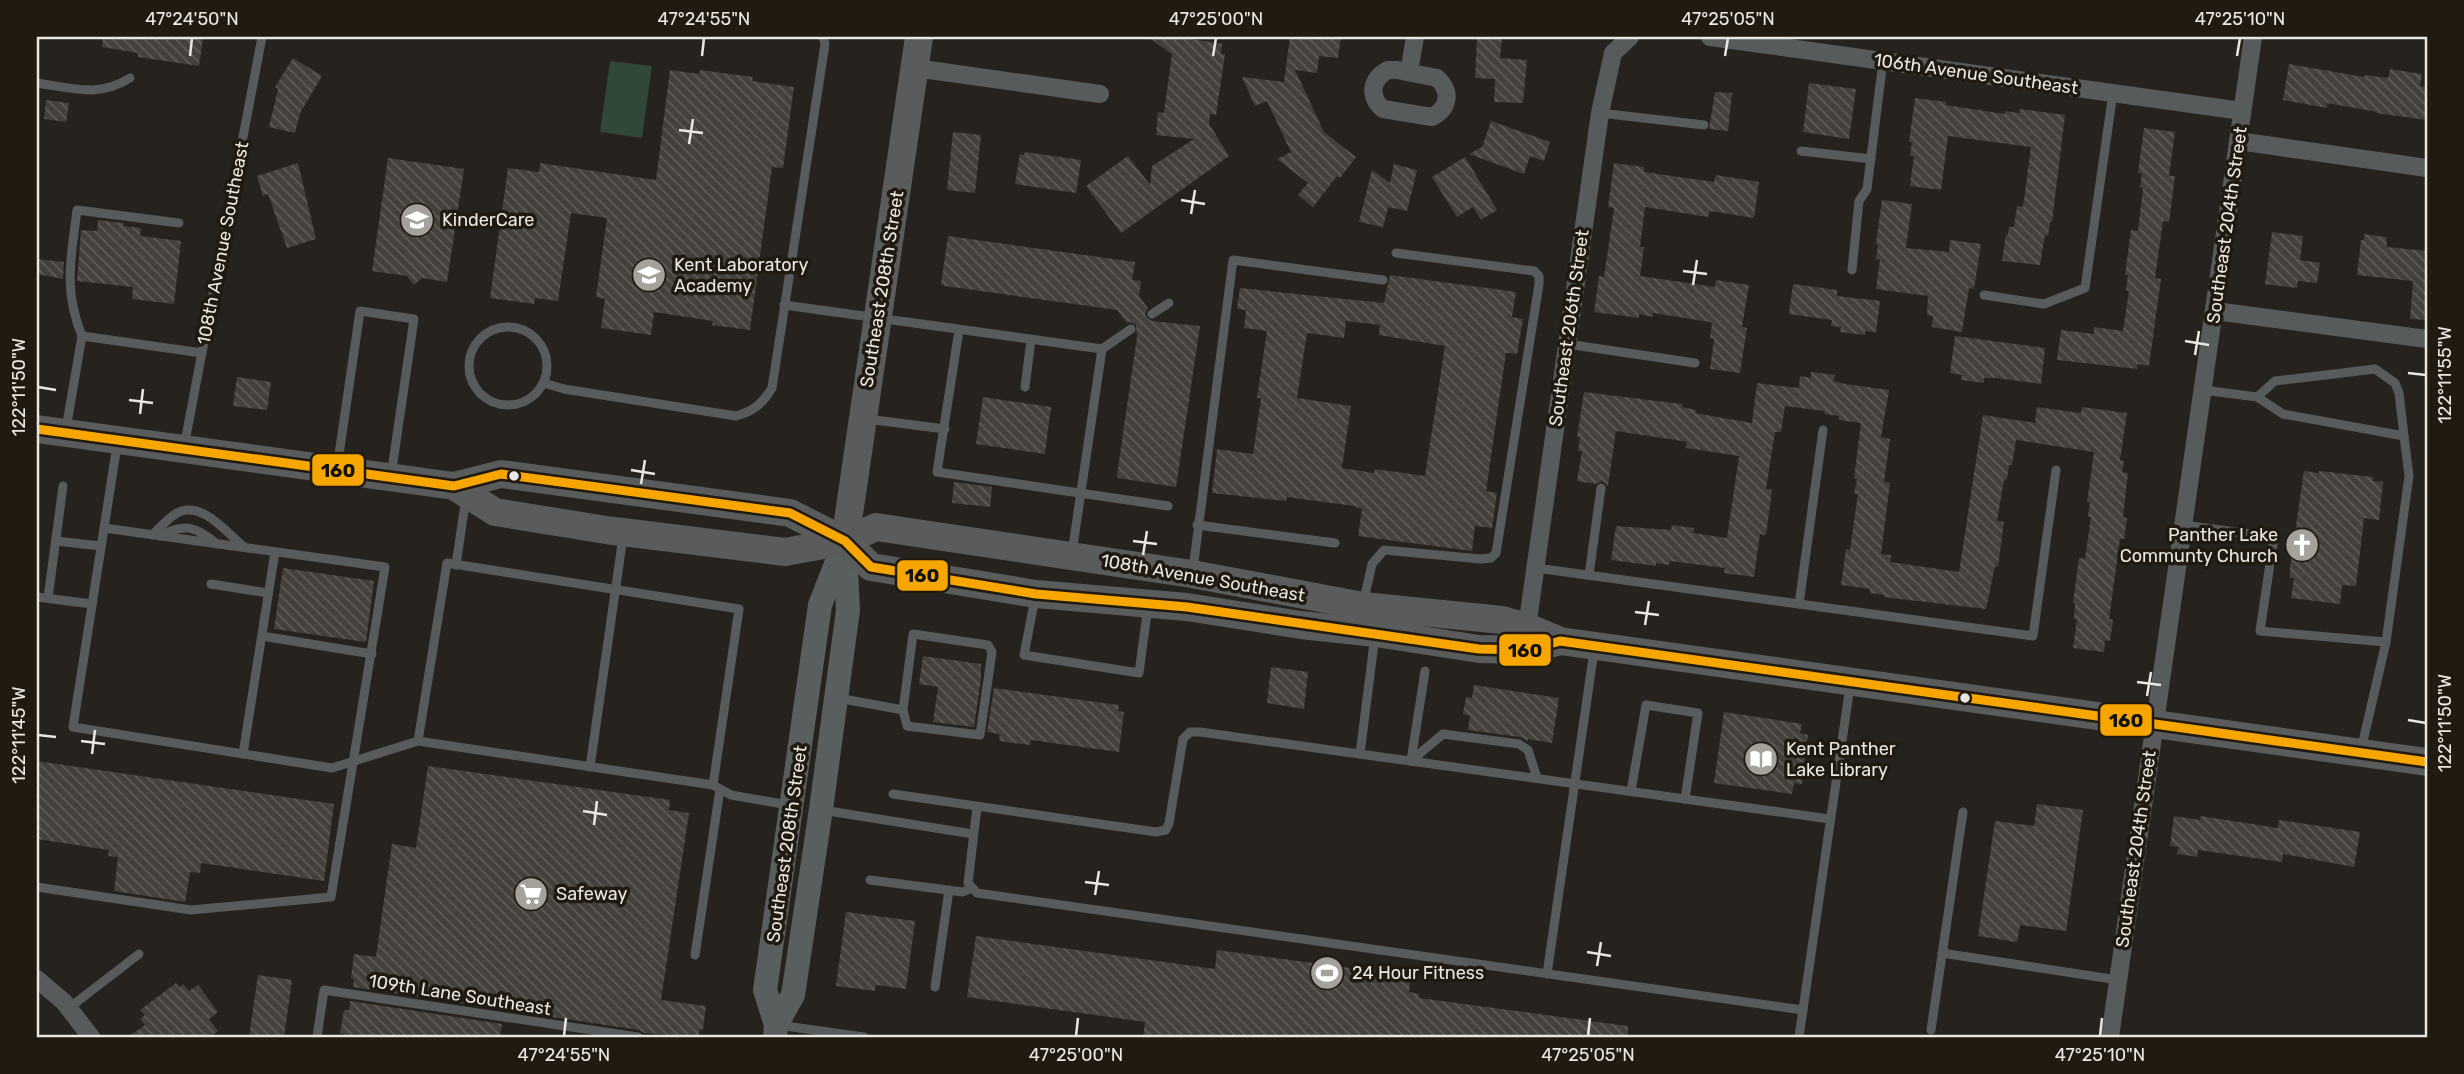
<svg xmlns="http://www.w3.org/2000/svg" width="2464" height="1074" font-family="Rubik,sans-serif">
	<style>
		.pitch { fill: #314738 }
		.building { fill: url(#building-back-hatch); fill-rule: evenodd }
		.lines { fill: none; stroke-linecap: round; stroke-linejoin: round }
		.lane { stroke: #575b5b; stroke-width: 9 }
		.street { stroke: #575b5b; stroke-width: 18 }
		.secondary { stroke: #595e5e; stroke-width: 24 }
		.primary { stroke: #595c5a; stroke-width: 28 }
		.bus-1-casing { stroke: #201a11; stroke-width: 14 }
		.bus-1 { stroke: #f7a600; stroke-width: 9 }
		.ticks { fill: none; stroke: #eae6e0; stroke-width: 2.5 }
		.bus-dot { fill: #eae6e0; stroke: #201a11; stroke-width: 2.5 }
		.labels { text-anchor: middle; stroke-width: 7; stroke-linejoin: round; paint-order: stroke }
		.street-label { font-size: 18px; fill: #eae6e0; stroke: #201a11 }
		.poi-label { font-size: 18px; fill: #eae6e0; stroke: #201a11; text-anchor: start }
		.line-badge { stroke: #201a11; stroke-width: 2.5 }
		.pale-badge-label { font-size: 19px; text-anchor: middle; font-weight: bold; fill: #111 }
		.neatline { fill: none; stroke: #eae6e0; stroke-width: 2.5 }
		.ticks-label { font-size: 18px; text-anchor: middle; fill: #eae6e0 }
	</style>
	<defs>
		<pattern id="building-back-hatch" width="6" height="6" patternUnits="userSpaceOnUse" patternTransform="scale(1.75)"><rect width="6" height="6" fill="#44413c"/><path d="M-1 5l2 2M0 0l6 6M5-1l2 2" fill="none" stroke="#5f5c58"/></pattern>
	</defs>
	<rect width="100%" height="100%" fill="#26231e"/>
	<path class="pitch" d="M610 61 652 66 642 138 600 132Z"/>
	<g class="building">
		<path d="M103 37 203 38 199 66 138 57V53L102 47Z"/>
		<path d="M1148 37H1179L1222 44 1221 54H1225L1216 115 1210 114 1209 124 1229 156 1121 233 1086 186 1128 156 1150 185 1152 166 1194 139 1156 135 1158 112 1164 113 1172 54Z"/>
		<path d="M1290 37H1341L1338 58 1319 56 1317 73 1295 70 1324 132 1356 157 1340 178 1337 176 1313 207 1298 195 1308 183 1277 159 1291 152 1267 101 1255 106 1242 77 1284 82Z"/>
		<path d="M1477 37H1502L1500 58 1527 60 1523 103 1494 102 1495 79 1475 78Z"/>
		<path d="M293 58 322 76 300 113 295 133 269 127 278 89 275 87Z"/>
		<path d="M2289 64 2364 77 2365 75 2388 78 2390 69 2422 74 2420 86 2427 87V120L2376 113 2377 112 2327 103V108L2283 100Z"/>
		<path d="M670 70 699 74 700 70 753 77 752 81 794 87 783 168 772 167 750 330 712 325 713 321 654 312 651 335 601 328 605 299 596 297 607 218 571 213 558 301 535 298 534 304 490 298 508 168 539 172 540 163 656 180Z"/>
		<path d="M1809 83 1856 89 1849 139 1803 132Z"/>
		<path d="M1715 92 1732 93 1728 131 1709 129Z"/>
		<path d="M1915 98 1946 102V105L2005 114V111L2020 113V109L2065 115 2052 222H2050L2048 236 2045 235 2040 265 2002 261 2006 234 2008 235 2009 227H2014L2017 206 2023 207 2031 147 1948 136 1941 190 1910 186 1914 156H1910L1912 142H1909Z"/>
		<path d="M46 100 69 103 66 122 44 119Z"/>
		<path d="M1491 121 1550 142 1544 161 1530 156 1524 174 1469 154 1482 147Z"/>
		<path d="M2144 128 2175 132 2169 176H2175L2169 222 2163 221 2155 278 2161 279 2149 366 2137 364V369L2057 360 2061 330 2094 334V327L2123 331 2129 291 2126 290 2128 275H2125L2131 230 2138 231 2143 188 2140 187 2142 173H2138Z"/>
		<path d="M953 132 981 135 975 193 947 190Z"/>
		<path d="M1025 152 1081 160 1076 193 1015 184 1020 154 1024 155Z"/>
		<path d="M1465 157 1497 210 1481 220 1473 207 1457 217 1432 177Z"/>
		<path d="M388 158 464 169 447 282 422 278 414 285 407 276 372 271Z"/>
		<path d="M298 163 316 239 287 248 268 194 263 196 257 176Z"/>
		<path d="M1614 163 1644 167V172L1714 182 1716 175 1759 182 1754 218 1710 211 1708 217 1645 207 1640 247H1644L1640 276 1715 287 1716 280 1749 285 1742 327 1747 328 1740 373 1710 369 1714 339 1710 338 1712 324 1710 322 1653 313V317L1639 314V318L1594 312 1599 276 1604 277 1614 208 1608 207Z"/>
		<path d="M1394 164 1417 170 1407 211 1388 207 1383 227 1359 222 1372 170 1390 183Z"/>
		<path d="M1882 200 1912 204 1906 248 1949 252 1950 240 1981 244 1974 289 1969 288 1962 332 1932 327 1933 316 1927 315 1928 296 1876 289 1880 260 1876 259 1878 245 1876 244Z"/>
		<path d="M98 220 124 223 123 226 141 228 140 236 181 241 174 304 132 299 133 287 77 281 81 230 97 231Z"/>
		<path d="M2272 232 2303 236 2300 260 2320 263 2317 283 2298 281 2297 288 2265 284Z"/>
		<path d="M2364 234 2386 237 2387 247 2427 251V320L2410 319 2413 281 2357 275 2361 240H2364Z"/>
		<path d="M948 236 1135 262 1132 280 1141 281 1139 296 1148 308 1145 314 1147 318 1152 321 1200 326 1176 487 1118 478 1117 475 1137 337 1136 325 1131 322 1127 323 1117 310 945 286 941 284Z"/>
		<path d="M37 259 64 262 63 279 37 274Z"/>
		<path d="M1390 275 1516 292 1512 317 1523 319 1517 354 1506 353 1486 491 1497 493 1492 528 1475 526 1472 551 1358 536 1362 509 1354 506 1287 497 1286 501 1212 493 1217 449 1253 454 1261 398H1257L1267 331 1244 328 1246 310 1237 309 1240 288 1384 303ZM1346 321 1380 325 1379 335 1445 346 1425 476 1375 469 1374 473 1342 468 1351 406 1297 398 1307 333 1344 338Z"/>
		<path d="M1793 284 1837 290V296L1880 301 1876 332 1865 331V335L1840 332 1841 327 1831 326 1832 320 1789 314Z"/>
		<path d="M1955 336 2045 348 2041 384 1996 378H1984V383L1961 380 1962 375 1950 373Z"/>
		<path d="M1811 372 1835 375 1834 381 1845 384 1889 390 1881 437 1890 439 1884 482 1890 483 1881 554 1891 555 1890 562 1959 572 1983 415 2035 423 2037 407 2081 413 2082 407 2127 413 2120 460 2124 461 2122 472 2128 473 2123 517 2127 518 2124 539H2120L2109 619 2113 620 2110 641 2105 640 2104 652 2073 648 2077 619H2074L2075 603H2073L2079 558 2085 559 2091 517H2088L2090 502H2087L2094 452 2016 440 2012 465H2009L2007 479 2004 480 1997 521 2004 522 1998 567 1995 566 1986 609 1883 597 1884 595 1870 593V589L1841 585 1846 549 1850 550 1858 494H1854L1857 479 1854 478 1861 423 1839 420V416L1825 414 1824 411 1785 406 1781 432H1775L1766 489 1772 490 1766 535 1760 534 1754 577 1724 573 1725 568 1670 561 1669 565 1656 563V566L1611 560 1616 526 1671 530 1672 525 1694 528 1693 533 1727 538 1739 456 1686 448 1687 442 1676 440 1616 431 1608 486 1603 481 1595 484 1577 481 1582 451H1578L1580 437H1577L1584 392 1682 404V407L1696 410 1695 413 1752 423 1757 383 1799 388 1800 376 1811 378Z"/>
		<path d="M237 377 271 382 267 410 233 406Z"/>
		<path d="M983 397 1051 407 1045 454 976 444Z"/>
		<path d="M2304 471 2319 473V471L2373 477V481L2383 482 2379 520 2364 518 2356 586 2342 585 2340 604 2291 598 2294 578H2290V567Z"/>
		<path d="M954 482 992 487 990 507 952 503Z"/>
		<path d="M283 568 374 581 366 642 274 629Z"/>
		<path d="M923 656 981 664V678L974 727 933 722 938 687 919 684Z"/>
		<path d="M1271 667 1308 672 1304 709 1267 703Z"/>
		<path d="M1474 685 1559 698 1552 743 1528 739V741L1520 737 1468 730 1470 716 1463 714 1466 697 1472 698Z"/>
		<path d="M994 688 1119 705 1118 711 1124 712 1119 752 1031 740 1030 745 1000 741 999 734 987 732Z"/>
		<path d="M1724 712 1802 724 1800 733 1808 735 1802 784 1794 783 1792 794 1714 783Z"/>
		<path d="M37 761 334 804 324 881 201 863 200 873 190 872 185 902 114 891 118 857 108 856 109 850 37 839Z"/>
		<path d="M428 766 670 800 669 810 689 813 661 1000 706 1006 703 1030 700 1029 699 1037 644 1033 639 1030 353 987 354 979 351 978 354 954 376 957 392 844 416 848Z"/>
		<path d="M2037 804 2083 810 2066 931 2020 925 2017 942 1978 936 1995 821 2034 826Z"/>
		<path d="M2174 816 2200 820 2201 816 2278 828 2279 820 2360 832 2354 867 2283 854 2282 862 2198 850 2197 857 2177 854 2179 847 2170 846Z"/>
		<path d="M846 912 915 921 906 989 876 985 875 991 836 986Z"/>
		<path d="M976 936 1215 969 1217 950 1350 968 1411 977 1409 992 1419 994V998L1628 1026V1037H1143L1145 1022 967 997Z"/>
		<path d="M258 975 292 980 284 1037H249Z"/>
		<path d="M176 983 179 987 183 984 189 991 198 985 218 1012 209 1019 218 1031 209 1037H128L145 1025 140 1019 145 1015 140 1010Z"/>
		<path d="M350 1001 502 1024 500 1037H343L344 1034 340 1033 344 1010H349Z"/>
	</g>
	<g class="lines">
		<g class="lane">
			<path d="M37 83C72 88 98 98 130 78"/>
			<path d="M1600 113 1704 125"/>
			<path d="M1801 151 1871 159"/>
			<path d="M1852 270 1859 201 1867 189 1883 61"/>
			<path d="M1984 295 2044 304 2085 288 2113 93"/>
			<path d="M784 305 1102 349 1072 553"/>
			<path d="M1152 314 1169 303"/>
			<circle cx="508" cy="366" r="39"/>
			<path d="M959 330 937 472 1168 506"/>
			<path d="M82 336C63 289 71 259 77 210L179 223"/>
			<path d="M1567 344 1695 363"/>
			<path d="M1102 349 1131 329"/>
			<path d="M544 383 564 389 736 416C754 411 762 404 772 388L825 44 823 37"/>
			<path d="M1025 387 1031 340"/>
			<path d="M2203 390 2257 397 2283 414 2404 436 2409 476 2386 642 2361 750"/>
			<path d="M2257 397 2275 381 2375 369 2395 383 2399 393 2404 436"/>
			<path d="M867 419 945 429"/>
			<path d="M66 429 82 336 202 353"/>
			<path d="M117 445 73 727 332 768 418 741 713 785 731 795 788 805"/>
			<path d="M184 447 262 37"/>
			<path d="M337 468 360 311 414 319 391 476"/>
			<path d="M1197 525 1335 543"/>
			<path d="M2183 525 2274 537 2260 631 2386 642"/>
			<path d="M152 535C160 528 168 518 177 513 202 500 227 533 244 547"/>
			<path d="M160 536C184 523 196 526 217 544"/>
			<path d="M56 541 101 546"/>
			<path d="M456 565 466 497"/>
			<path d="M1536 568 2033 636 2056 470"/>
			<path d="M1193 569 1233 260 1383 280"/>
			<path d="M1589 575 1601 488"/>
			<path d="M211 584 268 593"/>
			<path d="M37 597 92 604"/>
			<path d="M48 598 63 486"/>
			<path d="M1035 598 1024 655 1139 673 1148 606"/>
			<path d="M1363 604 1372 564 1384 550 1481 559 1491 558 1496 553 1539 284V276L1534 271 1396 253"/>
			<path d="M1799 604 1823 430"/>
			<path d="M262 636 372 654"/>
			<path d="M838 698 903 710 913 634 988 645 992 652 980 735 907 726 903 710"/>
			<path d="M418 741 447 563 739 609 713 785"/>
			<path d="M243 754 275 552"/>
			<path d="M1360 754 1375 635"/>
			<path d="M1411 761 1443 734 1519 744 1528 750 1537 778"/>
			<path d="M1411 761 1425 671"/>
			<path d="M590 767 623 537"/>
			<path d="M1631 791 1646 705 1698 713 1685 799"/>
			<path d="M893 794 1156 832 1166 830 1169 823 1183 739 1190 732H1200L1830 819"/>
			<path d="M977 807 968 883 977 893 1803 1010"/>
			<path d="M822 810 973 834"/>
			<path d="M870 880 963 892 972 888"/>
			<path d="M37 887 191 910 331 897 385 567 104 528"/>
			<path d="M1942 953 2118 980"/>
			<path d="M695 955 720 789"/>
			<path d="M1547 974 1594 651"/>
			<path d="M935 987 949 890"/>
			<path d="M69 1008 139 954"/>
			<path d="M778 1025 864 1037"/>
			<path d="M1931 1030 1963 812"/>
			<path d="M317 1037 324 990 638 1037"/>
			<path d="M1799 1037 1850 686"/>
		</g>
		<g class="street">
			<path d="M1710 37 2242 111"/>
			<path d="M915 68 1100 94"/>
			<path d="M1388 70H1397L1437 78C1452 92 1449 108 1432 117L1383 109C1368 96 1371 79 1388 70Z"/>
			<path d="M1409 72 1415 37"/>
			<path d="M2238 141 2427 168"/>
			<path d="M2215 311 2427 339"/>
			<path d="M1527 627 1600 113 1613 53 1630 37"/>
			<path d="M37 979 64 1002 91 1037"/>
			<path d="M2110 1037 2253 37"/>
		</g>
		<g class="secondary">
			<path d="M776 1025 793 995 821 809 848 610 845 551"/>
			<path d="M775 1037 776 1025 765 990 820 605 845 541"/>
		</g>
		<g class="primary">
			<path d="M37 429 454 486 501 474 790 513 845 541 871 567 1036 594 1187 607 1301 625 1376 633 1479 649 1529 650 1560 641"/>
			<path d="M454 486 495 512 606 530 785 552 845 541 876 527 1192 574 1363 606 1502 620 1527 627 1560 641 2427 762"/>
			<path d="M845 541 919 37"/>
		</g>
		<g class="bus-1-casing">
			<path id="bus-1" d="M37 429 454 486 501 474 790 513 845 541 871 567 1036 594 1187 607 1479 649 1529 650 1560 641 2427 762"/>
		</g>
		<use href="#bus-1" class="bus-1"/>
	</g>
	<path class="ticks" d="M190 56 192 38M702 56 704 38M1213 56 1216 38M1725 56 1728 38M2237 56 2240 38M679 130 703 133M689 144 693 119M1181 200 1205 204M1191 214 1195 190M1683 271 1707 274M1693 285 1697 260M2185 341 2209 345M2195 355 2199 331M2408 373 2426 375M38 387 56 390M129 400 153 403M140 414 143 389M631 470 655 474M641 484 645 460M1133 541 1157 544M1143 555 1147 531M1635 612 1659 615M1645 625 1649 601M2137 682 2161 685M2147 696 2151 672M2408 720 2426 723M38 735 56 737M81 741 105 744M92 754 95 730M583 811 607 815M594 825 597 801M1085 882 1109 885M1095 895 1099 871M1587 952 1611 956M1597 966 1601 942M564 1036 566 1018M1076 1036 1078 1018M1588 1036 1590 1018M2100 1036 2102 1018"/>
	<defs>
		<g id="school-disc" transform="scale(1.75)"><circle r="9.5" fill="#a5a29c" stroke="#201a11"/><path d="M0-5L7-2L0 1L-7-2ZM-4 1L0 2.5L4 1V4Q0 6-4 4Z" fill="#fff"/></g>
		<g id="church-disc" transform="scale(1.75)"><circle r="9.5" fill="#a5a29c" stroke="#201a11"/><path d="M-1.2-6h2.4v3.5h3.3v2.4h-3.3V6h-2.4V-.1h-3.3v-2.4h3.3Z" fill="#fff"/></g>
		<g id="library-disc" transform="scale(1.75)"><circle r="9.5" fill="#a5a29c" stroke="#201a11"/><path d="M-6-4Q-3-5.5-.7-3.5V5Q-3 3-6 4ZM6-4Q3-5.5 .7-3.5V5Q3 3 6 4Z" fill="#fff"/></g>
		<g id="supermarket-disc" transform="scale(1.75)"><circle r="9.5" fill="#a5a29c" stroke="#201a11"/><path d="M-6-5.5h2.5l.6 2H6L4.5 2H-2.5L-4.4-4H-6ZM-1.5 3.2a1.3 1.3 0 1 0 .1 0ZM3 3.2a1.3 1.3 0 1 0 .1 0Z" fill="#fff"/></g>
		<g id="stadium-disc" transform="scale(1.75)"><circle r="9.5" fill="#a5a29c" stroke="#201a11"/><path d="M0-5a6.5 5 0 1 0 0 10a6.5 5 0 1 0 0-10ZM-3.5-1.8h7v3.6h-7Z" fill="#fff"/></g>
	</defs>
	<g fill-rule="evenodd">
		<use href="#school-disc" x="417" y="220"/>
		<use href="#school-disc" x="649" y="275"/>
		<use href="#church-disc" x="2302" y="545"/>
		<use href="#library-disc" x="1761" y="759"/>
		<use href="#supermarket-disc" x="531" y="894"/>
		<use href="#stadium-disc" x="1327" y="973"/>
	</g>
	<g class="bus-dot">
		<circle cx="514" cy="476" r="6"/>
		<circle cx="1965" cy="698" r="6"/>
	</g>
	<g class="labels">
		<g class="street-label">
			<text transform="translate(1976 74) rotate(8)" y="6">106th Avenue Southeast</text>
			<text transform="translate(2227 225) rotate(-82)" y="6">Southeast 204th Street</text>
			<text transform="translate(223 243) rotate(-79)" y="6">108th Avenue Southeast</text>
			<text transform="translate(882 289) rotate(-81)" y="6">Southeast 208th Street</text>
			<text transform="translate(1569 328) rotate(-82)" y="6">Southeast 206th Street</text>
			<text transform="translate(1203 578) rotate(10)" y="6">108th Avenue Southeast</text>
			<text transform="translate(787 844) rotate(-82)" y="6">Southeast 208th Street</text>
			<text transform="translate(2136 849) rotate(-82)" y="6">Southeast 204th Street</text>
			<text transform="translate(460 995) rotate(9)" y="6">109th Lane Southeast</text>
		</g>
		<g class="poi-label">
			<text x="442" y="226">KinderCare</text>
			<text x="674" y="271">Kent Laboratory<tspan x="674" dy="21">Academy</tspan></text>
			<text x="2278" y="541" text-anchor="end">Panther Lake<tspan x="2278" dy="21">Communty Church</tspan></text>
			<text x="1786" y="755">Kent Panther<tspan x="1786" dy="21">Lake Library</tspan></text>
			<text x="556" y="900">Safeway</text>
			<text x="1352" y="979">24 Hour Fitness</text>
		</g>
	</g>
	<g class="line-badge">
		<rect x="311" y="453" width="54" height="34" rx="7" fill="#f7a600"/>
		<rect x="896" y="559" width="53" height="33" rx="7" fill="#f7a600"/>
		<rect x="1498" y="633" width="54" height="34" rx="7" fill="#f7a600"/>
		<rect x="2099" y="703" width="54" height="34" rx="7" fill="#f7a600"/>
	</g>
	<g class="pale-badge-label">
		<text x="338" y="477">160</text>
		<text x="922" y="582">160</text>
		<text x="1525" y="657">160</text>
		<text x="2126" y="727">160</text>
	</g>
	<rect width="2464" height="1074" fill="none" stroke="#201a11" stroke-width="77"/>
	<rect x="38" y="38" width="2388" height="998" class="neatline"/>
	<g class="ticks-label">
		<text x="192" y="25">47°24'50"N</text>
		<text x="704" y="25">47°24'55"N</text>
		<text x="1216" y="25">47°25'00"N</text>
		<text x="1728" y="25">47°25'05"N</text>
		<text x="2240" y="25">47°25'10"N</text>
		<text transform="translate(2445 375) rotate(-90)" y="6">122°11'55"W</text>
		<text transform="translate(19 387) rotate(-90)" y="6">122°11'50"W</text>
		<text transform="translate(2445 723) rotate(-90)" y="6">122°11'50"W</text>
		<text transform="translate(19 735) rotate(-90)" y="6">122°11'45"W</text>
		<text x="564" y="1061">47°24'55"N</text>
		<text x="1076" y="1061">47°25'00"N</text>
		<text x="1588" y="1061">47°25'05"N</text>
		<text x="2100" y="1061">47°25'10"N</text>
	</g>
</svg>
